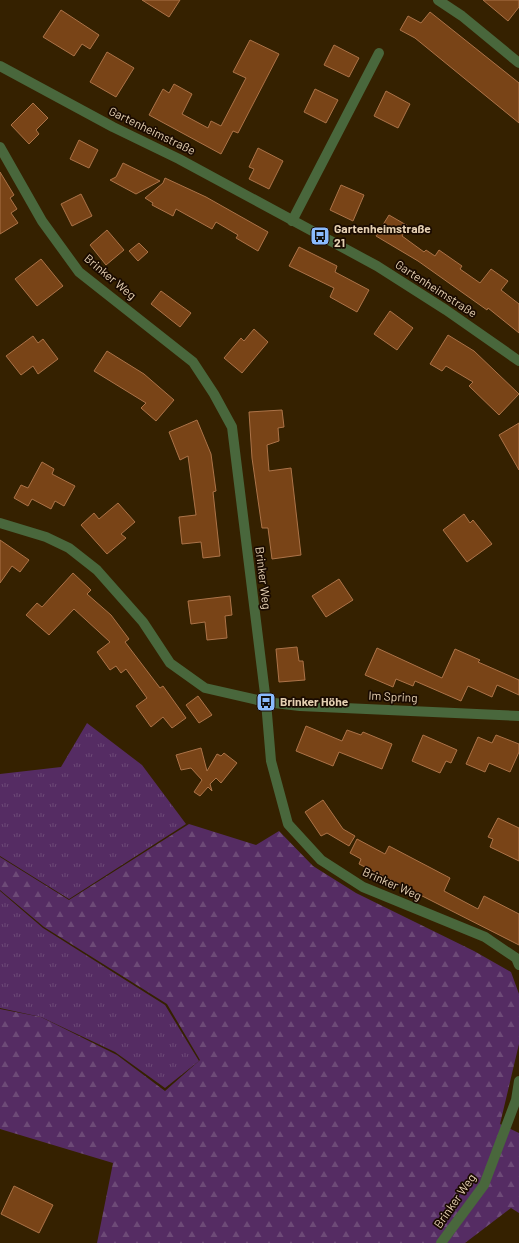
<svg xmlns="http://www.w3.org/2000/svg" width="519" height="1243" font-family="Barlow,sans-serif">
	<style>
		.grass { fill: url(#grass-tufts) }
		.forest { fill: url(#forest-firs) }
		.building { fill: #794417; stroke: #ac7348 }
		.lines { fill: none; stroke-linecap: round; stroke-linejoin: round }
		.minor { stroke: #49673c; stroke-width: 10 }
		.labels { text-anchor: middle; stroke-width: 3.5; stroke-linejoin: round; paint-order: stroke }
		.street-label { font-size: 12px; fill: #e6d1b3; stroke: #1a0b00 }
		.poi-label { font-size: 12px; font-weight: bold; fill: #e6d1b3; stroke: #1a0b00; text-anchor: start }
	</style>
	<defs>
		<pattern id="grass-tufts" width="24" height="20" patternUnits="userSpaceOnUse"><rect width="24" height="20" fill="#552c63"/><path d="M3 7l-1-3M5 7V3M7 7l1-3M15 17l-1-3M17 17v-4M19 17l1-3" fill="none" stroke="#6d4a77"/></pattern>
		<pattern id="forest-firs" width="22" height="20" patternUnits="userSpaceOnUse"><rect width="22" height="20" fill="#552c63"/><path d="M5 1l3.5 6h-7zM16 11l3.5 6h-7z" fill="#6d4a77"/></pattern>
	</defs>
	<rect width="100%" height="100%" fill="#352100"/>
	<g class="grass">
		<path d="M87 723 142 765 186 824 69 899 0 856V774L61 767Z"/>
		<path d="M0 891 43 928 165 1005 199 1061 165 1088 115 1052 41 1017 0 1008Z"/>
	</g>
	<path class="forest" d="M189 824 256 845 279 831 313 866 356 893 474 951 511 972 519 994V1044L500 1124 519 1133V1213L511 1208 465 1243H97L113 1163 0 1129V1009L41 1017 117 1055 165 1091 200 1060 167 1004 44 927 0 890V857L69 900Z"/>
	<g class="building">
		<path d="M142 0H180L169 17Z"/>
		<path d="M483 0H519V7L508 21Z"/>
		<path d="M61 10 99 35 90 49 82 44 74 56 43 37Z"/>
		<path d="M430 12 519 83V123L415 38 400 30 408 16 421 23Z"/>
		<path d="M250 40 279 54 238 133 233 131 221 154 149 115 163 89 169 93 174 84 192 94 182 114 208 128 211 121 221 126 246 78 233 72Z"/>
		<path d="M334 45 359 58 349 77 324 65Z"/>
		<path d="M107 52 134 68 116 97 90 82Z"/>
		<path d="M315 89 338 100 326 123 304 112Z"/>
		<path d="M386 91 410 104 398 128 374 116Z"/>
		<path d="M33 103 48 118 36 130 39 134 29 144 11 125Z"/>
		<path d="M79 140 98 150 89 168 70 159Z"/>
		<path d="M258 148 283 161 269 189 249 179 254 169 249 167Z"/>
		<path d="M123 163 160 181 136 194 110 180 116 177Z"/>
		<path d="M0 172 14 195 10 198 17 209 11 213 18 223 0 234Z"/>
		<path d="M165 178 206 197 268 232 258 251 236 238 238 235 216 222 212 229 176 209 173 216 152 205 153 203 145 198 163 183Z"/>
		<path d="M341 185 364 195 353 221 330 210Z"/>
		<path d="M81 194 92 216 72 226 61 204Z"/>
		<path d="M389 215 408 226 402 236 424 252 426 250 435 256 439 250 462 266 460 269 480 283 491 269 508 281 501 290 519 304V333L488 308 487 310 418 261 376 236Z"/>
		<path d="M107 230 124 250 106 265 90 245Z"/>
		<path d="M139 243 148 252 138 261 129 251Z"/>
		<path d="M299 247 337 266 335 272 369 290 357 312 330 297 334 288 289 266Z"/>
		<path d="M41 259 63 286 37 306 15 279Z"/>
		<path d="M161 291 191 313 180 327 151 304Z"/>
		<path d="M390 311 413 328 397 350 374 334Z"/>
		<path d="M254 329 268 342 242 373 224 358 241 338 244 341Z"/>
		<path d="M448 335 474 351 519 394 499 415 469 386 473 382 446 366 442 371 430 364Z"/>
		<path d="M33 336 38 343 43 339 58 359 38 374 33 366 21 375 6 356Z"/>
		<path d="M107 351 144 374 174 400 156 421 141 408 146 403 94 371Z"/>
		<path d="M282 410 284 427 278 428 279 441 267 445 269 471 291 468 301 555 272 559 268 528H262L252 458 249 412Z"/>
		<path d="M197 420 211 454 216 491 213 492 220 556 203 558 201 542 182 544 179 517 196 515 188 456 180 460 169 432Z"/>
		<path d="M519 423V470L499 435Z"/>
		<path d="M42 462 54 469 52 474 75 486 64 506 55 501 51 509 32 499 28 506 14 498 21 485 28 488Z"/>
		<path d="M118 503 135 522 121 534 126 538 107 554 81 525 94 513 99 519Z"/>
		<path d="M464 514 470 523 473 520 492 544 467 562 443 530Z"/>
		<path d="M0 540 29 560 20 572 12 566 0 583Z"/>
		<path d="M73 573 91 590 87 594 111 615 129 639 125 642 160 688 163 686 186 718 172 728 163 717 151 727 136 706 147 698 126 669 121 673 116 666 110 670 97 652 110 642 74 609 49 635 26 615 37 603 42 607Z"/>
		<path d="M339 579 353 600 326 617 312 596Z"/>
		<path d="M230 596 232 615 225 616 227 638 207 640 205 622 191 624 188 601Z"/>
		<path d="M297 647 299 661H303L305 680 279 682 276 649Z"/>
		<path d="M377 648 442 678 455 649 480 660 478 662 519 680V695L497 685 492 697 468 686 461 701 415 681 413 686 396 679 393 687 365 675Z"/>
		<path d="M198 696 212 715 199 723 186 705Z"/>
		<path d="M306 726 342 741 347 730 361 735 363 732 392 744 382 769 339 752 333 766 296 751Z"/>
		<path d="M423 735 457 750 451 763 446 761 440 773 412 761Z"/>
		<path d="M496 735 519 744V752L510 772 489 763 485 772 466 764 478 737 492 743Z"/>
		<path d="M201 748 207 771 217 754 221 756 224 753 237 763 221 783 216 778 210 784 212 791 208 787 200 796 194 792 202 780 191 768 181 770 176 755Z"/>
		<path d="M323 800 343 829 355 836 349 846 327 833 321 836 305 812Z"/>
		<path d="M498 818 519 828V861L490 847 493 839 488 837Z"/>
		<path d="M357 839 385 854 389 846 450 878 444 891 478 909 484 896 519 914V945L359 864 361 859 350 853Z"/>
		<path d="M14 1186 53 1205 39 1233 1 1214Z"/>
	</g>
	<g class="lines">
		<g class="minor">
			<path d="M438 0 462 16 519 63"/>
			<path d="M0 66 113 127 179 159 377 266 446 310 519 361"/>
			<path d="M0 147 42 221 79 272 193 362 214 394 232 427 266 702 271 761 288 824 321 860 363 887 485 937 516 958 519 965"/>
			<path d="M292 221 379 53"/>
			<path d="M0 523 46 537 69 548 97 570 143 622 170 663 205 688 266 702 300 706 519 716"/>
			<path d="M441 1243 484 1185 516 1100 519 1081"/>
		</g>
	</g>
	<defs>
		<g id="bus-square" transform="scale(1)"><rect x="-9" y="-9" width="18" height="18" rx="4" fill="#8abafc" stroke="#1a0b00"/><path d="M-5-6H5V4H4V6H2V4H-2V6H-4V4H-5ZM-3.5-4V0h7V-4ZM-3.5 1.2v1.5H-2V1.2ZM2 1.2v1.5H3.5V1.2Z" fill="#111"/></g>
	</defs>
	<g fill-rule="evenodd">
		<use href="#bus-square" x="320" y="236"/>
		<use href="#bus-square" x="266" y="702"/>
	</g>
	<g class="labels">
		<g class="street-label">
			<text transform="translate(152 131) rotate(26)" y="4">Gartenheimstraße</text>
			<text transform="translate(110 277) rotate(40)" y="4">Brinker Weg</text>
			<text transform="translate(436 289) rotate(33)" y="4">Gartenheimstraße</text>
			<text transform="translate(263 578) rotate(83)" y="4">Brinker Weg</text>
			<text transform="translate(393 697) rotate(3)" y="4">Im Spring</text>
			<text transform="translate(392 884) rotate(24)" y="4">Brinker Weg</text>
			<text transform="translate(455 1201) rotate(-55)" y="4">Brinker Weg</text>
		</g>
		<g class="poi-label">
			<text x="334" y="233">Gartenheimstraße<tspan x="334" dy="14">21</tspan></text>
			<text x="280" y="706">Brinker Höhe</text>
		</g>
	</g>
</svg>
